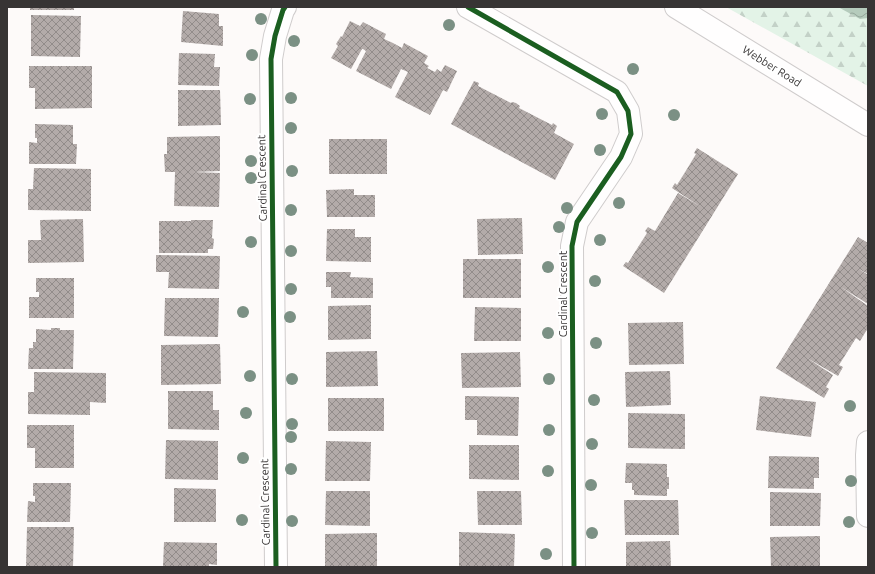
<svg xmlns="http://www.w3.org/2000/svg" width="875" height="574" font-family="Ubuntu,sans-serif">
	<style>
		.forest { fill: url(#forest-firs) }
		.water { fill: url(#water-waves) }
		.building { fill: url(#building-cross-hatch) }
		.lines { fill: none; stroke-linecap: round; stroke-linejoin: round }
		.minor-casing { stroke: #cfcccc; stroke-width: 24 }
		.major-casing { stroke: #cfcccc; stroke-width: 24 }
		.minor { stroke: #fffefe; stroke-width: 22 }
		.major { stroke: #fffefe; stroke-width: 22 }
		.cycleway-casing { stroke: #fff; stroke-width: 8 }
		.cycleway { stroke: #1b5e20; stroke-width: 5 }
		.tree { fill: #7b9084 }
		.labels { text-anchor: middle; stroke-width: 4; stroke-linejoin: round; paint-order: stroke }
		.street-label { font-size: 11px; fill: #373434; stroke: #fff }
	</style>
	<defs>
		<pattern id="forest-firs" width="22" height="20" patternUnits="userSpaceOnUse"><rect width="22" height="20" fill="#e3f3e7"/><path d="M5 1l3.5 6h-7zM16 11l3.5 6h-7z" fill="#c3d1c7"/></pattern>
		<pattern id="water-waves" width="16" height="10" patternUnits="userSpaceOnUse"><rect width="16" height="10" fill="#b5cbbc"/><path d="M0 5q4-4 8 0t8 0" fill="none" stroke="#94a69a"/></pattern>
		<pattern id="building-cross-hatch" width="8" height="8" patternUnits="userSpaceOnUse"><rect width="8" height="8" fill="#b3aba9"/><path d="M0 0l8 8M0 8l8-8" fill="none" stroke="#928c8a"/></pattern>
	</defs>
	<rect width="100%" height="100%" fill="#fdfaf9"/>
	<path class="forest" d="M726 7H868V86Z"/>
	<path class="water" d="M838 7H868V18L860 19Z"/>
	<g class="building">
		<rect x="30" y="7" width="44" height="3"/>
		<path d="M183 11 219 14V26H223V46L181 42Z"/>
		<path d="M31 15 81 16 80 57 31 56Z"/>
		<path d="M350 21 360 26 363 22 386 34 384 39 393 43 402 48 404 43 428 56 424 63 429 66 427 68 435 72 437 69 441 72 445 65 457 71 447 92 443 90 430 115 395 97 408 72 401 69 391 89 356 71 366 51 363 49H362L351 69 331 58 338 46 336 44 341 36 342 37Z"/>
		<path d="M179 53 215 54 214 67H220L219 86 178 85Z"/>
		<path d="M29 66H92V108L35 109V88H29Z"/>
		<path d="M474 81 479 83 478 86 511 103 512 102 516 103 520 106 519 108 552 125 553 123 557 126 554 133 574 144 555 180 451 124Z"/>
		<path d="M178 90H220L221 125 178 126Z"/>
		<path d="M35 124 73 125V144H77L76 164H29V142L37 143V138H35Z"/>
		<path d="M220 136V171L193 172 220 173 219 207 174 206 175 172H165L164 154H167V137Z"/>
		<rect x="329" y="139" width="58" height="35"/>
		<path d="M697 148 738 174 664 293 623 266 626 262 628 263 647 233 645 231 648 227 655 231 678 193 701 207 672 188 675 183 677 185 687 169 696 154 694 153Z"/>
		<path d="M34 168 91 169V211L28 210V189H33Z"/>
		<path d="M354 189V195H375V217H327L326 190Z"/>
		<path d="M522 218 523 254 478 255 477 219Z"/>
		<path d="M83 219 84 262 28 263V240H41L40 220Z"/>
		<path d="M191 220H213L212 238 214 239 213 249H208V253H159V221H191Z"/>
		<path d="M327 229H355V237H371V262L326 261Z"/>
		<path d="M858 237 868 243V274L859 269 868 275V304L841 287 868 306V319L867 321 868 322V328L860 341 856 338 839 365 843 367 838 376 807 358 833 375 826 387 829 389 824 398 776 368Z"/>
		<path d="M156 255 220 256 219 289 168 288 169 272H156Z"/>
		<rect x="463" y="259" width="58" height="39"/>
		<path d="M326 272H351L350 277 373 278V298H331V287H326Z"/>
		<path d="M36 278H74V318H29V297H39V292H36Z"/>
		<path d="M165 298H219L218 337 164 336Z"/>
		<path d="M371 305V339L328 340V306Z"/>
		<path d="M475 307 521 308V341H474Z"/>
		<path d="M683 322 684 364 629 365 628 323Z"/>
		<path d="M51 328H60V330H74L73 369H28L29 348H33V342H36V329L51 330Z"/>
		<path d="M220 344 221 384 161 385V345Z"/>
		<path d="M377 351 378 386 326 387V352Z"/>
		<path d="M520 352 521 387 462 388 461 353Z"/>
		<path d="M670 371 671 405 626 407 625 372Z"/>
		<path d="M34 372 106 373V403L90 402V415L28 414V392H34Z"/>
		<path d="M168 391H213V410H219V430L168 429Z"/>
		<path d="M465 396 519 397 518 436 477 435V420H465Z"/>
		<path d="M760 396 816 402 811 437 756 430Z"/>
		<rect x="328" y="398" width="56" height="33"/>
		<path d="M628 413 685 414V449L628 448Z"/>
		<path d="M27 425H74V468H35V448H27Z"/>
		<path d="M166 440 218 441V480L165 479Z"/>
		<path d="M326 441 371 442 370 481H325Z"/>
		<path d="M469 445H519V480L469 479Z"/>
		<path d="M769 456 819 457V478H814V489L768 488Z"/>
		<path d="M626 463 667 464V477H669V489H667V496L634 495V490H632V483H625Z"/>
		<path d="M33 483H71L70 522H27L28 501 35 502V496H33Z"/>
		<path d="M174 488 216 489V522H174Z"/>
		<path d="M326 491H370V526L325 525Z"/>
		<path d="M477 491H521L522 525H478Z"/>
		<path d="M770 492 821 493 820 526H770Z"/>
		<path d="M624 500H678L679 535H625Z"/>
		<path d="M27 527H74L73 567H26Z"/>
		<path d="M459 532 515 534 514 567H459Z"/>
		<path d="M377 533V567H325V534Z"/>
		<path d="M820 536V567H771L770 537Z"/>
		<path d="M670 541 671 567H626V542Z"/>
		<path d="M164 542 217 543V565L209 564V567H163Z"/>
	</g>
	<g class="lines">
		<g class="minor-casing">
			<g id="minor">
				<path d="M468 7 617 92 628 111 631 134 621 157 577 222 572 246 574 567"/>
				<path d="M868 442 867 455 868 516"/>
				<path d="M276 567 271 59 275 36 283 10 285 7"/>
			</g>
		</g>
		<g class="major-casing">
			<path id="major" d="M676 7 868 125"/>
		</g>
		<use href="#minor" class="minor"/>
		<use href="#major" class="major"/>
		<g class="cycleway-casing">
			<g id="cycleway">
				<path d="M468 7 617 92 628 111 631 134 621 157 577 222 572 246 574 567"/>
				<path d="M276 567 271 59 275 36 283 10 285 7"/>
			</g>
		</g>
		<use href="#cycleway" class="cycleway"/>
	</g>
	<g class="tree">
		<circle cx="261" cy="19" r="6"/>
		<circle cx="449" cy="25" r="6"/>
		<circle cx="294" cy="41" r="6"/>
		<circle cx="252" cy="55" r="6"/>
		<circle cx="633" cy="69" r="6"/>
		<circle cx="291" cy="98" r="6"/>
		<circle cx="250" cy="99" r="6"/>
		<circle cx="602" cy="114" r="6"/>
		<circle cx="674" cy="115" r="6"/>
		<circle cx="291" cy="128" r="6"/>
		<circle cx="600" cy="150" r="6"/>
		<circle cx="251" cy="161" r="6"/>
		<circle cx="292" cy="171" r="6"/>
		<circle cx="251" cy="178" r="6"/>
		<circle cx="619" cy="203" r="6"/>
		<circle cx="567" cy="208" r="6"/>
		<circle cx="291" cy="210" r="6"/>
		<circle cx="559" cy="227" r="6"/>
		<circle cx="600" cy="240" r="6"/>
		<circle cx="251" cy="242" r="6"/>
		<circle cx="291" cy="251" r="6"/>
		<circle cx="548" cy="267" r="6"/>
		<circle cx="595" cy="281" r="6"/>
		<circle cx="291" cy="289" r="6"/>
		<circle cx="243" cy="312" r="6"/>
		<circle cx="290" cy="317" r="6"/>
		<circle cx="548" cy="333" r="6"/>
		<circle cx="596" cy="343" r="6"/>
		<circle cx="250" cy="376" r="6"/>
		<circle cx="292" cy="379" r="6"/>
		<circle cx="549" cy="379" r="6"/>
		<circle cx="594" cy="400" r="6"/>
		<circle cx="850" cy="406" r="6"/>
		<circle cx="246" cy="413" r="6"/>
		<circle cx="292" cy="424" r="6"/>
		<circle cx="549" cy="430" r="6"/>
		<circle cx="291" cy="437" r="6"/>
		<circle cx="592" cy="444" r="6"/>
		<circle cx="243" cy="458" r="6"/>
		<circle cx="291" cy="469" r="6"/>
		<circle cx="548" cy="471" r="6"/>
		<circle cx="851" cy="481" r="6"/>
		<circle cx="591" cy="485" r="6"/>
		<circle cx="242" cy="520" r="6"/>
		<circle cx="292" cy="521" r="6"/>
		<circle cx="849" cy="522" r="6"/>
		<circle cx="592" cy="533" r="6"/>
		<circle cx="546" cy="554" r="6"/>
	</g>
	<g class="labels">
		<g class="street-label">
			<text transform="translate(772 66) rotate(32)" y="4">Webber Road</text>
			<text transform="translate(262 178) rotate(-91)" y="4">Cardinal Crescent</text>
			<text transform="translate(563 294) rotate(-90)" y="4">Cardinal Crescent</text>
			<text transform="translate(265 502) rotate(-91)" y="4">Cardinal Crescent</text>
		</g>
	</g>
	<rect width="875" height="574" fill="none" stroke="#373434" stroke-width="16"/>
</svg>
